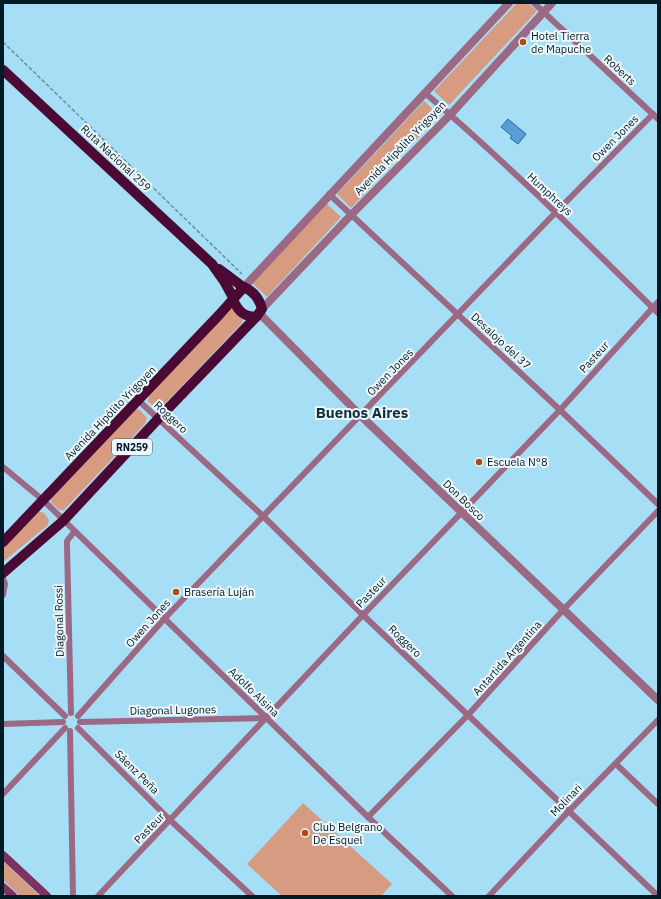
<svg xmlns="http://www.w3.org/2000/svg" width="661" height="899" font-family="'IBM Plex Sans',sans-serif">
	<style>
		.green { fill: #d69b80 }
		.building { fill: #5a9cd5; stroke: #246a9f }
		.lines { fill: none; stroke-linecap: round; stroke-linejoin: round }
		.path { stroke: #6592a4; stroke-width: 1.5; stroke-dasharray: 4 2; stroke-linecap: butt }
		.minor { stroke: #9c6985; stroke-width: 6 }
		.tertiary { stroke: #9c6985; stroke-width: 8 }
		.secondary { stroke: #7c335f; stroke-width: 8 }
		.trunk { stroke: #4b0a34; stroke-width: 10 }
		.poi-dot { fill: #ae4c0f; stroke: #eef7fb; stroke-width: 1.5 }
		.labels { text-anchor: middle; stroke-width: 4; stroke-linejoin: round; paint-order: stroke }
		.shield { fill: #eef7fb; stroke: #475d66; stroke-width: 1 }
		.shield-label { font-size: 10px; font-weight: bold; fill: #001b26 }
		.poi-label { font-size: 11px; fill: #001b26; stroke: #eef7fb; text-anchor: start }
		.street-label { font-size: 11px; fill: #001b26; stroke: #eef7fb }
		.district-label { font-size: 15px; font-weight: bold; fill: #10313d; stroke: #eef7fb }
	</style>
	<rect width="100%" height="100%" fill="#a6def5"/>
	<g class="green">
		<path d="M517 3H528L537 11 449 105 434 91Z"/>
		<path d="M424 101 439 115 351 208 337 194Z"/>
		<path d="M326 203 341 217 267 297 252 283Z"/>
		<path d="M229 308 234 309 243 319 242 323 160 409 155 408 148 401 149 395Z"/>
		<path d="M139 409 147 418 145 424 64 510H59L51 502V497L133 410Z"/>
		<path d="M38 511 44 513 49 520 48 525 3 562V548Z"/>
		<path d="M303 803 392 884 381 896H282L247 864Z"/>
		<path d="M3 861 40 896H20L3 880Z"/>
	</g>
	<path class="building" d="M508 119 526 134 518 144 510 138 512 136 501 127Z"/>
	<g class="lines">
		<path class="path" d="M3 42 242 274"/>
		<g class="minor">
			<path d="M534 3 658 119"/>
			<path d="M425 93C506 162 582 238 658 313"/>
			<path d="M329 194 560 410 658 504"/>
			<path d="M138 400 263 516 363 615 658 896"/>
			<path d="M3 467 43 500 368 817 452 896"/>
			<path d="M3 578 5 584 3 595"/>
			<path d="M3 656 65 716"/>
			<path d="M71 713 67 547V541L74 532"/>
			<path d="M78 716 165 618 556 212 653 114"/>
			<path d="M80 722 266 718"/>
			<path d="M3 724 63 722"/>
			<path d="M78 728 170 820 252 896"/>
			<path d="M70 731 73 896"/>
			<path d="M616 764 658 804"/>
			<path d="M3 794 65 728"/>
			<path d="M368 817 468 715 563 610 658 511"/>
			<path d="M98 896 363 615 560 410 658 302"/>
			<path d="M489 896 568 812 658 720"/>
		</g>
		<g class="tertiary">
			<path d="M244 287 509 3"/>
			<path d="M262 309 351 215 450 115 552 3"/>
			<path d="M259 313 361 416 658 700"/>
		</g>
		<g class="secondary">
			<path d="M3 855 47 896"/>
			<path d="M3 887 13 896"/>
		</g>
		<g class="trunk">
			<path d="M3 70 212 264 224 281 234 299"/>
			<path d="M219 269 243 287"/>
			<path d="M233 300C239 312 243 316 256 317"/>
			<path d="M3 542 219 315 244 287C254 292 259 298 262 309L256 317 158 419 63 521 3 573"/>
		</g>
	</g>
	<g class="poi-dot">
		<circle cx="523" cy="42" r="4"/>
		<circle cx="479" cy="462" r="4"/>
		<circle cx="176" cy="592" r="4"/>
		<circle cx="305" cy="833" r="4"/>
	</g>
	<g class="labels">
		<rect class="shield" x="112" y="439" width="40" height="16" rx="3"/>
		<g class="shield-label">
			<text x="132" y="451">RN259</text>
		</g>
		<g class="poi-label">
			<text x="531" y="40">Hotel Tierra<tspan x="531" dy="13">de Mapuche</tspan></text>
			<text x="487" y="466">Escuela N°8</text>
			<text x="184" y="596">Brasería Luján</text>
			<text x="313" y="831">Club Belgrano<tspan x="313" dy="13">De Esquel</tspan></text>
		</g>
		<g class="street-label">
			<text transform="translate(620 70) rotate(43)" y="4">Roberts</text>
			<text transform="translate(615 138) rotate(-45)" y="4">Owen Jones</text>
			<text transform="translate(400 148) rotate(-46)" y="4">Avenida Hipólito Yrigoyen</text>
			<text transform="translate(116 158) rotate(43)" y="4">Ruta Nacional 259</text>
			<text transform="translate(550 194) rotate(43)" y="4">Humphreys</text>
			<text transform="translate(501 341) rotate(43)" y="4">Desalojo del 37</text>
			<text transform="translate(594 357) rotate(-48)" y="4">Pasteur</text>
			<text transform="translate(390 372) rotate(-46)" y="4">Owen Jones</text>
			<text transform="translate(110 413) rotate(-46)" y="4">Avenida Hipólito Yrigoyen</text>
			<text transform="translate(171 417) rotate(43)" y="4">Roggero</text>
			<text transform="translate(464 500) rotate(44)" y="4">Don Bosco</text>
			<text transform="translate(371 592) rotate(-46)" y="4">Pasteur</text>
			<text transform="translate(59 621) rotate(-91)" y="4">Diagonal Rossi</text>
			<text transform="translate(148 623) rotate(-48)" y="4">Owen Jones</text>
			<text transform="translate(405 641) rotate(44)" y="4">Roggero</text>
			<text transform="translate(507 658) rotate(-48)" y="4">Antartida Argentina</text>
			<text transform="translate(254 692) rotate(44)" y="4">Adolfo Alsina</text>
			<text transform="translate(173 710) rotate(-1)" y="4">Diagonal Lugones</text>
			<text transform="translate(137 772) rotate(45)" y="4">Sáenz Peña</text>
			<text transform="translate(566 800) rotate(-46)" y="4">Molinari</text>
			<text transform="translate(149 828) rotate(-46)" y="4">Pasteur</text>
		</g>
		<g class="district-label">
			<text x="362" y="418">Buenos Aires</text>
		</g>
	</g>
	<rect width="661" height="899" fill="none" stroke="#001b26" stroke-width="8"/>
</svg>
